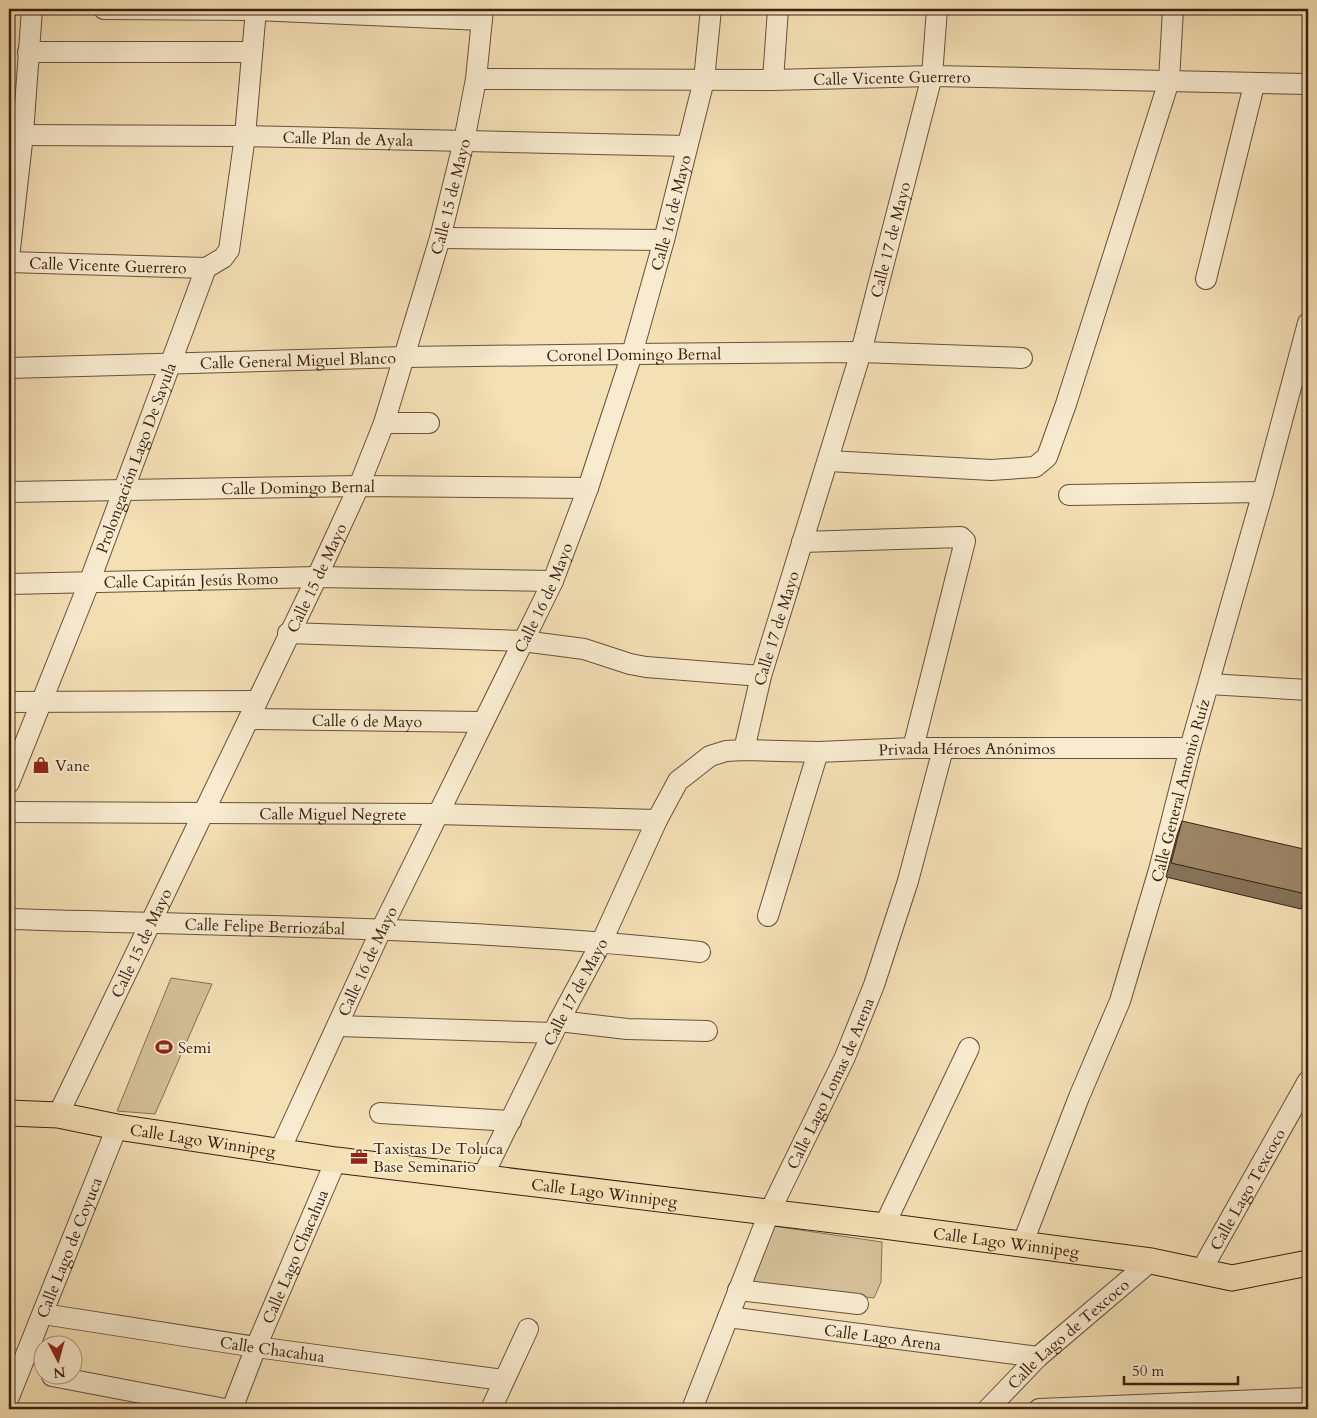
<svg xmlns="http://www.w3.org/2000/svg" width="1317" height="1418" font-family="Cardo,serif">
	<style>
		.green { fill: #d4c099; stroke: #877055 }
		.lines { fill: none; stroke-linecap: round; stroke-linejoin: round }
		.minor-casing { stroke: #68513a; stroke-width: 22 }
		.major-casing { stroke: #3a2111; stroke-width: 27 }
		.minor { stroke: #f8ebcf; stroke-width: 20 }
		.major { stroke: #f4e0b5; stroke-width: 25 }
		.wall { fill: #857258; stroke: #3a2111 }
		.building { fill: #9b8466; stroke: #3a2111 }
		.labels { text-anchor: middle; stroke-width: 4; stroke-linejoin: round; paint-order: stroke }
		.street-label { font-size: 16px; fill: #3a2111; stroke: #f8ebcf }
		.poi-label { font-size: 16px; fill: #3a2111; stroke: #f8ebcf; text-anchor: start }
	</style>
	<rect width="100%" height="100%" fill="#f4e0b5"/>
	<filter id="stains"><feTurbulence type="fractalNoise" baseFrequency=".004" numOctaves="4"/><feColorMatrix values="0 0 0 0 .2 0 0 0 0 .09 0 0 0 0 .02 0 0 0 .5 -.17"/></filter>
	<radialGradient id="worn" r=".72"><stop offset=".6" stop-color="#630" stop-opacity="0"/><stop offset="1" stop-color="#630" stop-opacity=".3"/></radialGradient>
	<g class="green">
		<path d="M171 978 212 984 155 1114 117 1111Z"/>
		<path d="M773 1226 882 1242 881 1282 874 1298 749 1285Z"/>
	</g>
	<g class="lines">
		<g class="minor-casing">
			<g id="minor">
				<path d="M104 9 256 10 482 20"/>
				<path d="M28 52H251"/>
				<path id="s1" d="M476 79 773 80 932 76 1308 84"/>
				<path d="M773 80 778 9"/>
				<path id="s2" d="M9 135 245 136 687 146"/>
				<path d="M440 238 664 240"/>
				<path d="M9 258 23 134 32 9"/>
				<path id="s3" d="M9 262 206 268 223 258 229 250 245 136 256 9"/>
				<path d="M1206 279 1254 85"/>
				<path id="s4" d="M9 368 405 357 632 354 861 352 1022 358"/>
				<path d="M384 423H429"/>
				<path d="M829 461 991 470 1035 467 1047 457 1066 404 1169 81 1173 9"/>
				<path id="s5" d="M9 492 359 486 588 488"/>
				<path d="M1069 495 1263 492"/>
				<path d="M802 542 961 537 965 541 913 748"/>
				<path id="s6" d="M9 584 317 577 553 581"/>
				<path d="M288 633 523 641 584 649 630 664 646 667 761 676"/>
				<path d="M1209 684 1308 690"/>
				<path d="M9 702 257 701"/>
				<path id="s7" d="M249 719 483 722"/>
				<path id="s8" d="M744 750 761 676 861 352 932 76 937 9"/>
				<path id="s9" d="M9 783 89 583 206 268"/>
				<path id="s10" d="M9 812 437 814 657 820"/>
				<path d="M768 916 818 752"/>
				<path id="s11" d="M9 919C239 926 471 927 700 952"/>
				<path d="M559 1021 627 1029 707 1031"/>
				<path d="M338 1026 553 1033"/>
				<path d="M380 1113 511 1121"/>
				<path id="s12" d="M58 1115 317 577 359 486 384 423 440 238 464 141 476 79 483 9"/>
				<path id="s13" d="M280 1150 381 930 553 581 588 488 632 354 664 240 704 80 711 9"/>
				<path id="s14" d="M483 1176 559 1021 602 941 657 820 678 781 710 756 726 751 744 750 818 752 913 748H1190"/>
				<path d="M884 1226 969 1048"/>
				<path id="s15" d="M1022 1245 1079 1097 1120 1001 1159 870 1190 748 1263 492 1308 323"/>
				<path id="s16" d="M1201 1271 1308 1081"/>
				<path d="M738 1290 858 1304"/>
				<path id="s17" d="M43 1314 256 1347 503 1380"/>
				<path id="s18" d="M728 1317 1038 1357"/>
				<path d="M52 1376 225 1409"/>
				<path id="s19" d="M9 1397 117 1127"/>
				<path id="s20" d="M232 1409 256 1347 336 1160"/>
				<path d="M491 1409 528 1329"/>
				<path id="s21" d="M692 1409 769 1213 845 1057 874 985 908 881 943 749"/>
				<path id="s22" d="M988 1409 1038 1357 1151 1261"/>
				<path d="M1039 1409 1308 1398"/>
			</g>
		</g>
		<g class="major-casing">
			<g id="major">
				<path id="s23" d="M9 1113 58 1115 117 1127 336 1160 884 1226 1151 1261 1232 1278 1308 1263"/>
			</g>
		</g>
		<use href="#minor" class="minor"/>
		<use href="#major" class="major"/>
	</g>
	<path class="wall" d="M1182 821 1306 894 1301 909 1166 877 1177 835Z"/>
	<path class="building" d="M1182 821 1308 850V885L1306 894 1171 863Z"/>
	<defs>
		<g id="shop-bare" transform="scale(1.35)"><path d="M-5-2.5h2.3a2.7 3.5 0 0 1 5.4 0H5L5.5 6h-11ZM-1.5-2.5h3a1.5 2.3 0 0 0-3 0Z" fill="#8f2418" stroke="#f8ebcf" stroke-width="2.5" paint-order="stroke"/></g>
		<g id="stadium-bare" transform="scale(1.35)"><path d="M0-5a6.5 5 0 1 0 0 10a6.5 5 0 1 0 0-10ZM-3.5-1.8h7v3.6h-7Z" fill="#8f2418" stroke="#f8ebcf" stroke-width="2.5" paint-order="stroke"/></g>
		<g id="office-bare" transform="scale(1.35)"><path d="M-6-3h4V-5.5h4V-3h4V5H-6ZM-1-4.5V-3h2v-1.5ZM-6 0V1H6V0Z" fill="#8f2418" stroke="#f8ebcf" stroke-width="2.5" paint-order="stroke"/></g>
	</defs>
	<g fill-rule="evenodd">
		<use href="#shop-bare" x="41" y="765"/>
		<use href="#stadium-bare" x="164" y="1047"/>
		<use href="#office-bare" x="359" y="1157"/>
	</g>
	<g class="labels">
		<g class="street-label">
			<text dy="6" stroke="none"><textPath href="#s1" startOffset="416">Calle Vicente Guerrero</textPath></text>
			<text dy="6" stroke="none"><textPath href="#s2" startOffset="339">Calle Plan de Ayala</textPath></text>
			<text dy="6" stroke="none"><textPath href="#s12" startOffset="1001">Calle 15 de Mayo</textPath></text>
			<text dy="6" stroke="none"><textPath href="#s13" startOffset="1018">Calle 16 de Mayo</textPath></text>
			<text dy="6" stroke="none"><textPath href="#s8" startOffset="531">Calle 17 de Mayo</textPath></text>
			<text dy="6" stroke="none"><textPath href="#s3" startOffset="99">Calle Vicente Guerrero</textPath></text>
			<text dy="6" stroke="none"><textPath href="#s4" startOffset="625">Coronel Domingo Bernal</textPath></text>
			<text dy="6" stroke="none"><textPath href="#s4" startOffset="289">Calle General Miguel Blanco</textPath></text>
			<text dy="6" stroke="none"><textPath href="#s9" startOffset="349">Prolongación Lago De Sayula</textPath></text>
			<text dy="6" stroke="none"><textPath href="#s5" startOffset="289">Calle Domingo Bernal</textPath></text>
			<text dy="6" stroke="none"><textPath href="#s12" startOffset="596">Calle 15 de Mayo</textPath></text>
			<text dy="6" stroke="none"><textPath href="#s6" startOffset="182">Calle Capitán Jesús Romo</textPath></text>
			<text dy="6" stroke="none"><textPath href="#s13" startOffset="612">Calle 16 de Mayo</textPath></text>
			<text dy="6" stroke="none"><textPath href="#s8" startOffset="126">Calle 17 de Mayo</textPath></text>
			<text dy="6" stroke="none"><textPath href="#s7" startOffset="118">Calle 6 de Mayo</textPath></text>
			<text dy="6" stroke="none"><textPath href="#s14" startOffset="739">Privada Héroes Anónimos</textPath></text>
			<text dy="6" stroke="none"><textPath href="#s15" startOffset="482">Calle General Antonio Ruíz</textPath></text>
			<text dy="6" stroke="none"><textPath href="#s10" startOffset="324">Calle Miguel Negrete</textPath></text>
			<text dy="6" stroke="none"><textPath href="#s11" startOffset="256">Calle Felipe Berriozábal</textPath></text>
			<text dy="6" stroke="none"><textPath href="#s12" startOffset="191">Calle 15 de Mayo</textPath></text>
			<text dy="6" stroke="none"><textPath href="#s13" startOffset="208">Calle 16 de Mayo</textPath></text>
			<text dy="6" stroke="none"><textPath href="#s14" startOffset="206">Calle 17 de Mayo</textPath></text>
			<text dy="6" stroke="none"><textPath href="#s21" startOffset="354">Calle Lago Lomas de Arena</textPath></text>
			<text dy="6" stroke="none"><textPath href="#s23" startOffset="196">Calle Lago Winnipeg</textPath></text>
			<text dy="6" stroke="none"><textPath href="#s16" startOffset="94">Calle Lago Texcoco</textPath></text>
			<text dy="6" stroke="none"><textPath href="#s23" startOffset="601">Calle Lago Winnipeg</textPath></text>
			<text dy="6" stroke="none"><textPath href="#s23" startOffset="1006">Calle Lago Winnipeg</textPath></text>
			<text dy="6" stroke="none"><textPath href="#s19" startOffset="161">Calle Lago de Coyuca</textPath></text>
			<text dy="6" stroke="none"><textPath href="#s20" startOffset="165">Calle Lago Chacahua</textPath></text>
			<text dy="6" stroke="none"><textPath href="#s22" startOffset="110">Calle Lago de Texcoco</textPath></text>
			<text dy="6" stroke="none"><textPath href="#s18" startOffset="156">Calle Lago Arena</textPath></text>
			<text dy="6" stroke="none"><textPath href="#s17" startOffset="232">Calle Chacahua</textPath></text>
		</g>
		<g class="poi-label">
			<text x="55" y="771">Vane</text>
			<text x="178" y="1053">Semi</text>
			<text x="373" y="1154">Taxistas De Toluca<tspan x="373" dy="18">Base Seminario</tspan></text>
		</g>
	</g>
	<rect width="1317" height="1418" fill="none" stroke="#f4e0b5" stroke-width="30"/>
	<rect x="10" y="10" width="1297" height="1398" fill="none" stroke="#3a2111" stroke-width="2.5"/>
	<rect x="15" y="15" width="1287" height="1388" fill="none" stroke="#3a2111"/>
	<g transform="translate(58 1360) rotate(174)"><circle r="24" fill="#f8ebcf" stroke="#ac9a83"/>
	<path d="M0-4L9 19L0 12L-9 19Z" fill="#8f2418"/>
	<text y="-8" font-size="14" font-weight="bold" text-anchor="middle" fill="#3a2111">N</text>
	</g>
	<path d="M1124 1376v8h114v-8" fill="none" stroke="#3a2111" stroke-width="2.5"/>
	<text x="1132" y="1376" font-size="15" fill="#3a2111" stroke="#f8ebcf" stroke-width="4" paint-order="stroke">50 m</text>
	<rect width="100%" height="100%" filter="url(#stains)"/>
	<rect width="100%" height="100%" fill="url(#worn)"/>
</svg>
